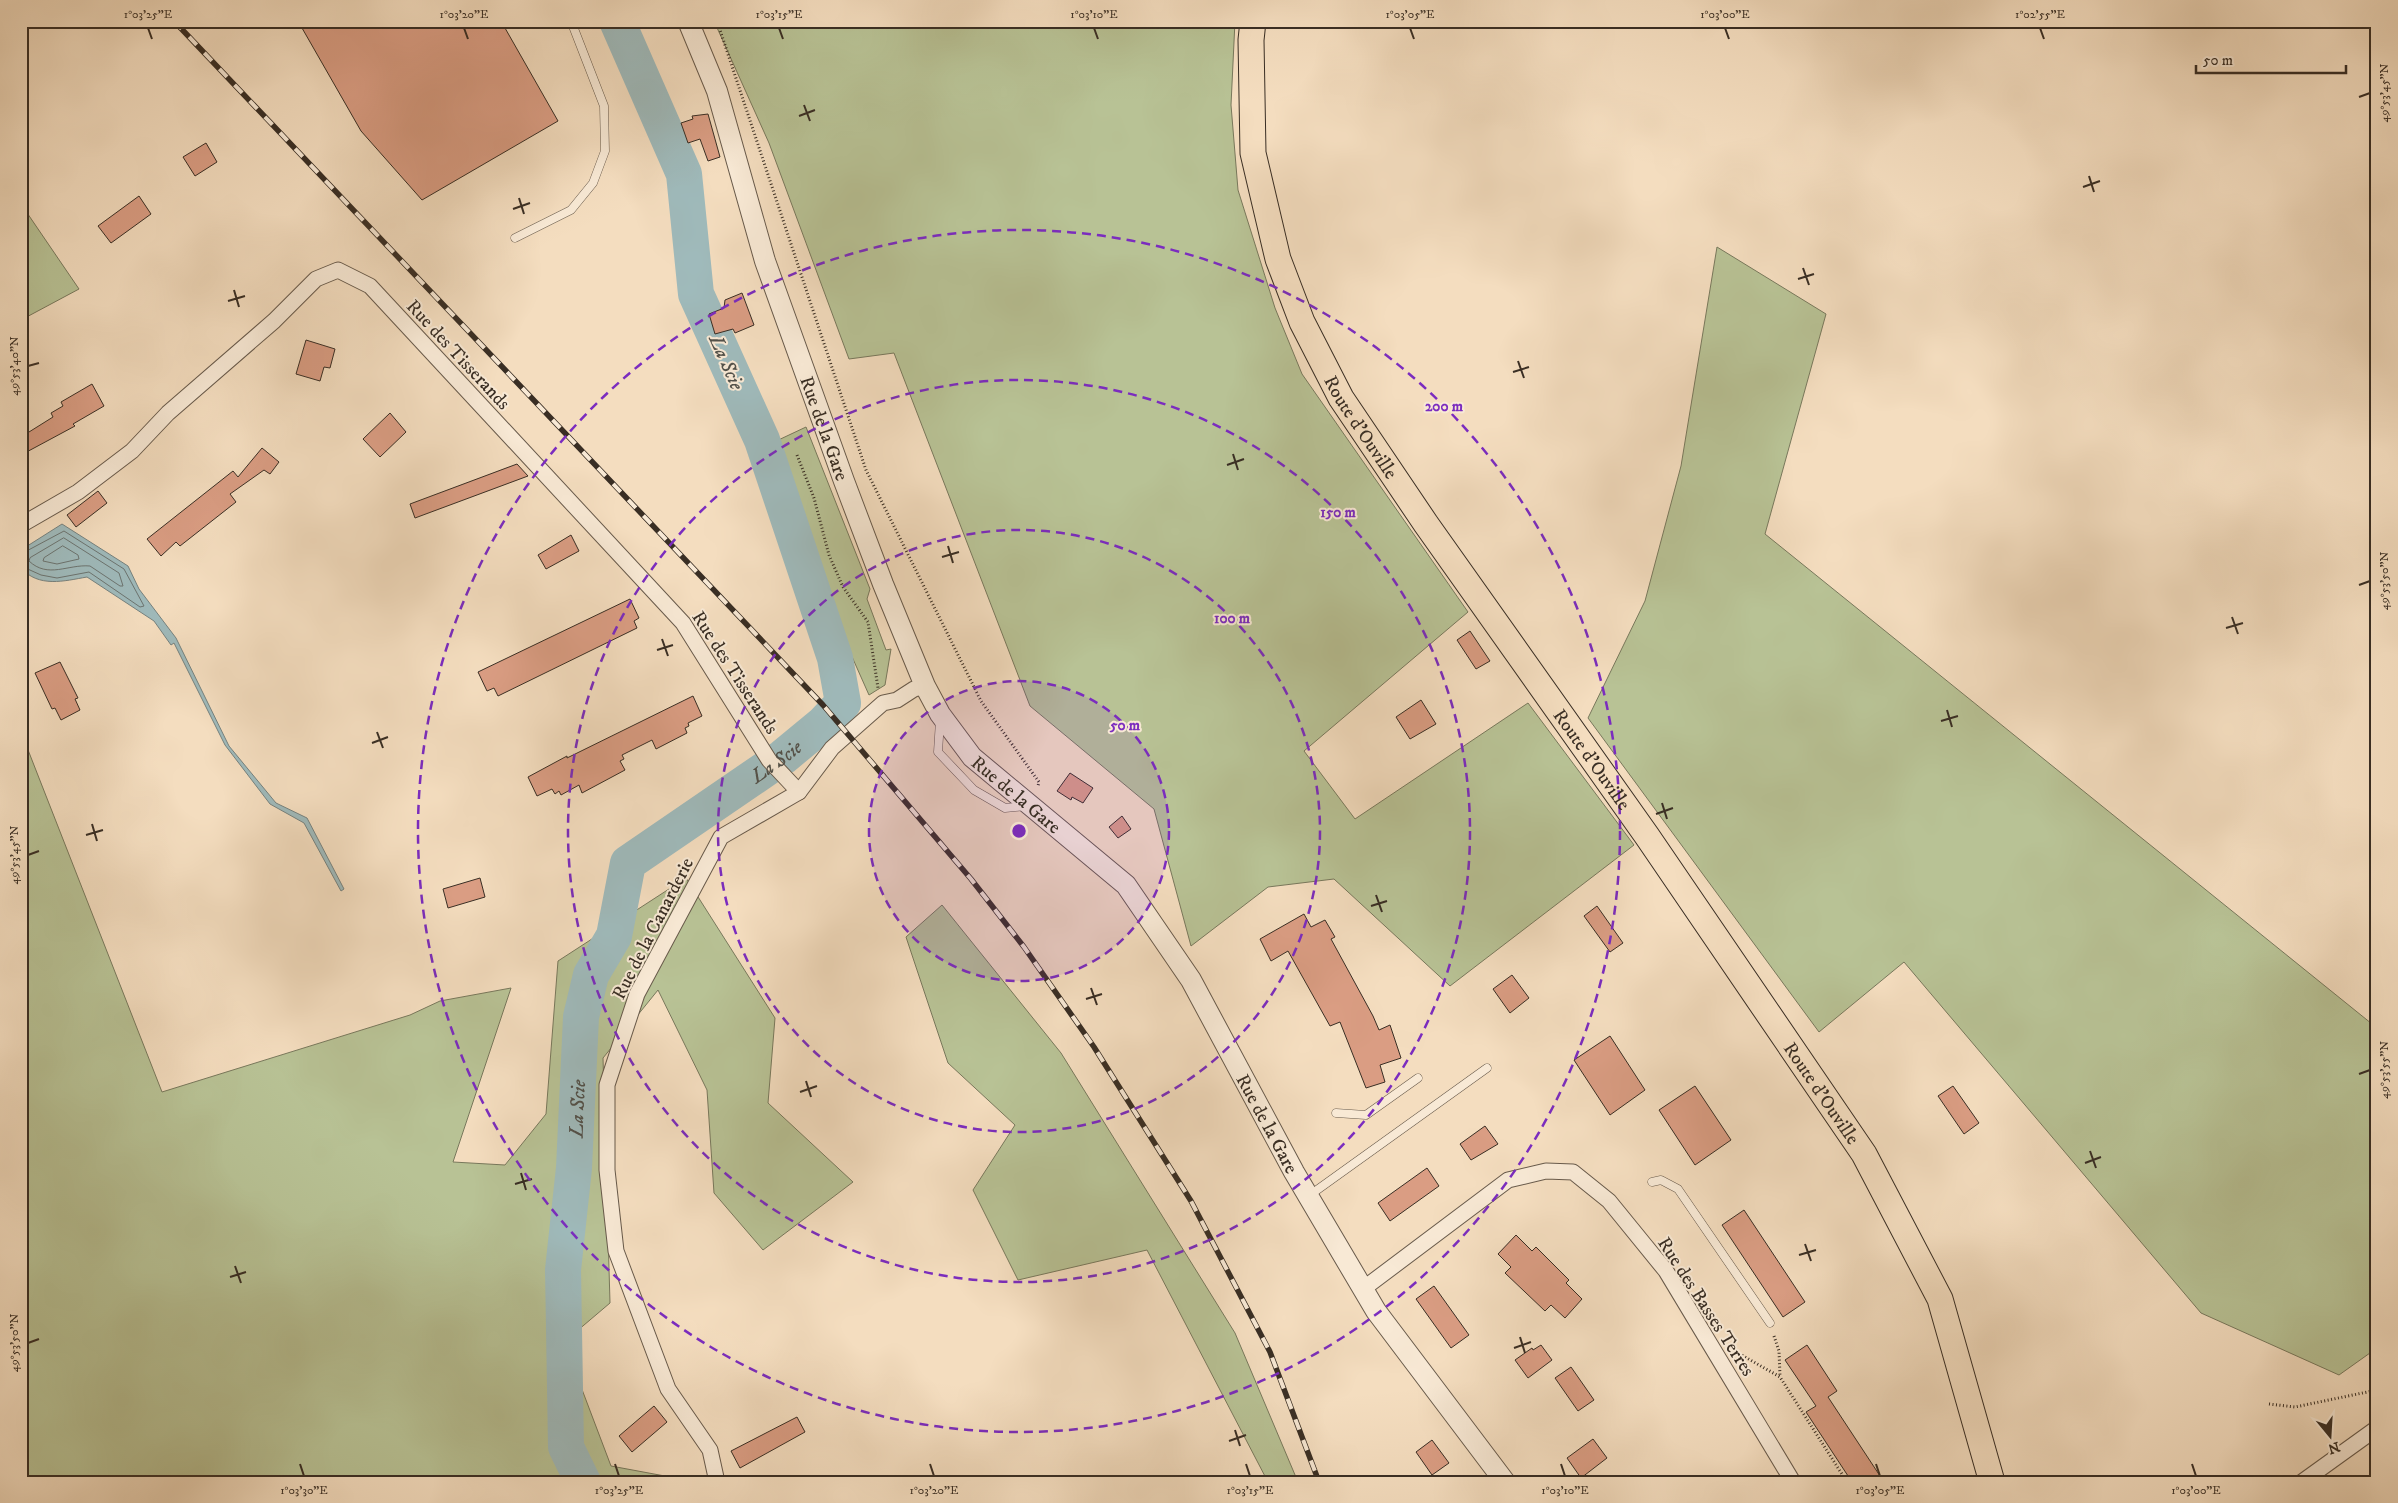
<svg xmlns="http://www.w3.org/2000/svg" width="2398" height="1503" font-family="'IM FELL DW Pica',serif">
	<style>
		.green { fill: #b8c295; stroke: #78785c }
		.water { fill: #9fbabb; stroke: #76827f }
		.lines { fill: none; stroke-linecap: round; stroke-linejoin: round }
		.shore { stroke: #6c7470; stroke-width: 1 }
		.river { stroke: #9fbabb; stroke-width: 36 }
		.building { fill: #da9d83; stroke: #392e24 }
		.service-casing { stroke: #685a4b; stroke-width: 9 }
		.minor-casing { stroke: #685a4b; stroke-width: 17 }
		.tertiary-casing { stroke: #685a4b; stroke-width: 22 }
		.primary-casing { stroke: #392e24; stroke-width: 27 }
		.path { stroke: #392e24; stroke-width: 3; stroke-dasharray: 1 2.5; stroke-linecap: butt }
		.service { stroke: #f8e9d5; stroke-width: 8 }
		.minor { stroke: #f8e9d5; stroke-width: 15 }
		.tertiary { stroke: #f8e9d5; stroke-width: 20 }
		.primary { stroke: #f4ddbf; stroke-width: 25 }
		.rail-casing { stroke: #392e24; stroke-width: 5.5 }
		.rail { stroke: #f8e9d5; stroke-width: 4; stroke-dasharray: 11; stroke-linecap: butt }
		.ticks { fill: none; stroke: #392e24; stroke-width: 2 }
		.ring { fill: none; stroke: #7b2cbf; stroke-width: 2.5; stroke-dasharray: 9 6 }
		.labels { text-anchor: middle; stroke-width: 4; stroke-linejoin: round; paint-order: stroke }
		.street-label { font-size: 19px; fill: #392e24; stroke: #f8e9d5 }
		.water-label { font-size: 20px; font-style: italic; fill: #52514a; stroke: #f8e9d5 }
		.centre { fill: #7b2cbf; stroke: #f8e9d5; stroke-width: 2.5 }
		.ring-label { font-size: 15px; text-anchor: middle; font-weight: bold; fill: #7b2cbf; stroke: #f8e9d5; stroke-width: 4; stroke-linejoin: round; paint-order: stroke }
		.neatline { fill: none; stroke: #392e24; stroke-width: 2 }
		.ticks-label { font-size: 12px; text-anchor: middle; fill: #392e24 }
	</style>
	<rect width="100%" height="100%" fill="#f4ddbf"/>
	<filter id="stains"><feTurbulence type="fractalNoise" baseFrequency=".004" numOctaves="4"/><feColorMatrix values="0 0 0 0 .2 0 0 0 0 .09 0 0 0 0 .02 0 0 0 .5 -.17"/></filter>
	<radialGradient id="worn" r=".72"><stop offset=".6" stop-color="#630" stop-opacity="0"/><stop offset="1" stop-color="#630" stop-opacity=".3"/></radialGradient>
	<g class="green">
		<path d="M714 21H1235L1231 105 1238 190 1275 308 1302 374 1468 612 1304 751 1355 819 1528 703 1634 845 1450 986 1334 879 1268 887 1191 946 1154 809 1030 706 894 353 849 359 769 143Z"/>
		<path d="M21 204 79 289 21 320Z"/>
		<path d="M1717 247 1826 314 1765 534 2377 1028V1348L2339 1375 2201 1313 1904 962 1819 1032 1588 718 1645 601 1681 466Z"/>
		<path d="M806 427 870 589 867 599 886 650 891 649 885 685 869 695 801 542 772 443Z"/>
		<path d="M21 732 162 1092 410 1015 440 1001 511 988 453 1162 505 1165 546 1114 558 961 686 878 775 1018 768 1103 853 1182 763 1250 714 1193 707 1090 658 990 603 1058 610 1303 564 1342 611 1466 697 1482H21Z"/>
		<path d="M942 905 1061 1053 1235 1333 1298 1482H1268L1147 1250 1018 1280 973 1190 1015 1125 948 1063 906 937Z"/>
	</g>
	<path class="water" d="M62 524 128 566 139 589 176 638 229 746 276 803 307 818 344 889 341 891 304 823 270 804 225 745 174 643 171 645 154 621 87 577C64 581 39 588 21 568V550Z"/>
	<g class="lines">
		<g class="shore">
			<path d="M64 538 119 573 123 586H120L90 566C68 564 48 579 29 561L30 558Z"/>
			<path d="M63 546 78 555 79 559 57 564 43 561 44 558Z"/>
			<path d="M21 554 64 531 124 569 144 606 140 607 89 572 57 578 41 575 21 566"/>
		</g>
		<path class="river" id="s1" d="M583 1482 566 1447 563 1270 574 1168 581 1017 591 975 614 936 628 863 783 757 823 724 843 703 835 658 762 440 696 294 684 174 617 21"/>
	</g>
	<g class="building">
		<path d="M298 21H501L558 121 422 200 361 131Z"/>
		<path d="M708 114 720 157 708 161 700 139 688 143 681 123 693 119 692 116Z"/>
		<path d="M206 143 217 162 195 176 183 157Z"/>
		<path d="M139 196 151 214 111 243 98 226Z"/>
		<path d="M742 293 754 325 735 333 733 329 715 334 709 314 724 308 725 300Z"/>
		<path d="M306 340 335 349 330 368 324 367 320 381 296 374Z"/>
		<path d="M92 384 104 406 73 424 75 426 21 455V437L53 417 51 413 63 406 61 402Z"/>
		<path d="M390 413 406 432 380 457 363 439Z"/>
		<path d="M262 448 279 462 270 474 264 470 230 494 236 502 180 546 176 542 161 556 147 539 233 471 238 477Z"/>
		<path d="M517 464 528 476 415 518 410 504Z"/>
		<path d="M98 491 107 503 76 527 67 515Z"/>
		<path d="M571 535 579 551 546 569 538 555Z"/>
		<path d="M630 599 639 618 634 621 637 628 498 696 494 688 487 691 478 672Z"/>
		<path d="M1470 631 1490 661 1476 669 1457 640Z"/>
		<path d="M60 662 78 698 75 699 80 710 61 720 55 708 52 709 35 673Z"/>
		<path d="M693 696 702 716 688 723 689 726 685 728 687 733 656 749 652 740 622 755 624 759 620 761 625 770 582 793 579 785 561 795 559 791 555 794 552 789 537 796 528 777 567 756V758Z"/>
		<path d="M1421 700 1436 724 1410 739 1396 717Z"/>
		<path d="M1070 773 1093 788 1083 803 1072 797 1071 800 1057 791Z"/>
		<path d="M1122 816 1131 829 1118 838 1109 827Z"/>
		<path d="M480 878 485 897 448 908 443 889Z"/>
		<path d="M1597 906 1623 943 1610 952 1584 916Z"/>
		<path d="M1304 914 1311 927 1325 920 1335 937 1331 939 1373 1016 1379 1030 1390 1025 1401 1058 1380 1065 1385 1082 1366 1088 1340 1022 1330 1026 1288 951 1271 961 1260 939Z"/>
		<path d="M1512 975 1529 998 1510 1013 1493 989Z"/>
		<path d="M1610 1036 1645 1090 1610 1115 1574 1060Z"/>
		<path d="M1695 1086 1731 1140 1695 1165 1659 1110Z"/>
		<path d="M1953 1086 1979 1123 1964 1134 1938 1096Z"/>
		<path d="M1485 1126 1498 1144 1471 1160 1460 1144Z"/>
		<path d="M1427 1168 1439 1186 1390 1221 1378 1203Z"/>
		<path d="M1744 1210 1805 1302 1783 1317 1722 1225Z"/>
		<path d="M1516 1235 1532 1251 1536 1247 1569 1280 1566 1283 1582 1299 1565 1318 1551 1305 1545 1311 1505 1273 1511 1267 1498 1254Z"/>
		<path d="M1434 1286 1469 1335 1451 1348 1416 1299Z"/>
		<path d="M1541 1345 1552 1360 1528 1378 1515 1360 1532 1348 1533 1350Z"/>
		<path d="M1807 1345 1837 1391 1828 1397 1884 1482H1852L1806 1412 1816 1406 1785 1360Z"/>
		<path d="M1571 1367 1594 1400 1578 1411 1555 1378Z"/>
		<path d="M654 1406 667 1422 632 1452 619 1436Z"/>
		<path d="M797 1417 805 1432 740 1468 731 1451Z"/>
		<path d="M1593 1439 1607 1458 1581 1478 1567 1458Z"/>
		<path d="M1432 1440 1449 1463 1432 1475 1416 1452Z"/>
	</g>
	<g class="lines">
		<g class="service-casing">
			<g id="service">
				<path d="M515 238 571 210 593 183 605 151 604 106 571 21"/>
				<path d="M940 721 938 752 974 790 1005 808 1025 806"/>
				<path d="M1336 1113 1366 1115 1418 1078"/>
				<path d="M1652 1182 1661 1180 1678 1189 1770 1323"/>
				<path d="M1310 1195 1487 1068"/>
			</g>
		</g>
		<g class="minor-casing">
			<g id="minor">
				<path d="M21 525 78 492 132 451 168 413 274 321 316 279 338 270 370 286 683 623 769 760 799 792"/>
				<path d="M1363 1289 1508 1180 1546 1171 1573 1172 1609 1201 1666 1271 1793 1482"/>
				<path d="M717 1482 710 1450 668 1389 616 1251 607 1170V1085L637 994 721 837 799 792 832 748 883 703 897 700 914 689 925 686"/>
				<path d="M2302 1482 2377 1428"/>
			</g>
		</g>
		<g class="tertiary-casing">
			<g id="tertiary">
				<path id="s2" d="M688 21 717 91 765 261 844 481 883 584 925 686 940 714 972 757 1126 885 1191 980 1294 1172 1376 1311 1505 1482"/>
			</g>
		</g>
		<g class="primary-casing">
			<g id="primary">
				<path id="s3" d="M1253 21 1251 40 1253 153 1278 259 1302 322 1341 398 1426 524 1647 836 1864 1154 1940 1299 1992 1482"/>
			</g>
		</g>
		<g class="path">
			<path d="M717 21 866 470 981 701 1039 782 1038 786"/>
			<path d="M797 455 814 498 829 555 843 587 868 622 878 688"/>
			<path d="M1774 1336 1779 1351 1780 1376"/>
			<path d="M1733 1350 1780 1377 1847 1482"/>
			<path d="M2269 1404 2295 1407 2377 1390"/>
		</g>
		<use href="#service" class="service"/>
		<use href="#minor" class="minor"/>
		<use href="#tertiary" class="tertiary"/>
		<use href="#primary" class="primary"/>
		<g class="rail-casing">
			<path id="rail" d="M174 21 823 705 971 879 1024 947 1094 1047 1191 1201 1270 1352 1319 1482"/>
		</g>
		<use href="#rail" class="rail"/>
	</g>
	<path class="ticks" d="M148 28 152 39M464 28 468 39M779 28 783 39M1094 28 1098 39M1410 28 1414 39M1725 28 1729 39M2040 28 2044 39M2359 97 2370 93M804 105 810 121M799 116 815 110M2089 176 2094 192M2083 187 2100 181M519 198 524 214M513 209 530 203M1803 268 1809 285M1798 279 1814 274M234 290 239 307M228 301 245 296M1518 361 1524 378M28 366 39 363M1513 372 1529 367M1233 454 1238 470M1227 465 1244 459M948 546 953 563M942 557 959 552M2359 585 2370 581M2232 617 2238 634M2226 628 2243 623M662 639 668 656M657 650 673 645M1947 710 1952 727M1941 721 1958 716M377 732 383 748M372 743 388 737M1662 803 1667 819M1656 814 1673 808M92 824 97 841M86 835 103 830M28 855 39 851M1376 895 1382 912M1371 906 1387 901M1091 988 1097 1005M1086 999 1102 994M2359 1074 2370 1070M806 1081 811 1097M800 1092 817 1086M2090 1151 2096 1168M2085 1163 2101 1157M521 1173 526 1190M515 1184 532 1179M1805 1244 1811 1261M1799 1255 1816 1250M235 1266 241 1283M230 1277 246 1272M1520 1337 1525 1353M28 1343 39 1339M1514 1348 1531 1342M1235 1430 1240 1446M1229 1441 1246 1435M300 1464 304 1476M615 1464 619 1476M930 1464 934 1476M1246 1464 1250 1476M1561 1464 1565 1476M1876 1464 1880 1476M2192 1464 2196 1476"/>
	<circle cx="1019" cy="831" r="150" fill="#7b2cbf" fill-opacity=".12"/>
	<g class="ring">
		<circle cx="1019" cy="831" r="150"/>
		<circle cx="1019" cy="831" r="301"/>
		<circle cx="1019" cy="831" r="451"/>
		<circle cx="1019" cy="831" r="601"/>
	</g>
	<g class="labels">
		<g class="street-label">
			<text transform="translate(459 354) rotate(47)" y="7">Rue des Tisserands</text>
			<text dy="7" stroke="none"><textPath href="#s3" startOffset="429">Route d'Ouville</textPath></text>
			<text dy="7" stroke="none"><textPath href="#s2" startOffset="430">Rue de la Gare</textPath></text>
			<text transform="translate(736 672) rotate(57)" y="7">Rue des Tisserands</text>
			<text dy="7" stroke="none"><textPath href="#s3" startOffset="834">Route d'Ouville</textPath></text>
			<text dy="7" stroke="none"><textPath href="#s2" startOffset="850">Rue de la Gare</textPath></text>
			<text transform="translate(652 928) rotate(-63)" y="7">Rue de la Canarderie</text>
			<text dy="7" stroke="none"><textPath href="#s3" startOffset="1239">Route d'Ouville</textPath></text>
			<text dy="7" stroke="none"><textPath href="#s2" startOffset="1270">Rue de la Gare</textPath></text>
			<text transform="translate(1707 1306) rotate(57)" y="7">Rue des Basses Terres</text>
		</g>
		<g class="water-label">
			<text transform="translate(727 362) rotate(66)" y="7">La Scie</text>
			<text dy="7" stroke="none"><textPath href="#s1" startOffset="812">La Scie</textPath></text>
			<text dy="7" stroke="none"><textPath href="#s1" startOffset="378">La Scie</textPath></text>
		</g>
	</g>
	<circle cx="1019" cy="831" r="8" class="centre"/>
	<g class="ring-label">
		<text x="1444" y="411">200 m</text>
		<text x="1338" y="517">150 m</text>
		<text x="1232" y="623">100 m</text>
		<text x="1125" y="730">50 m</text>
	</g>
	<rect width="2398" height="1503" fill="none" stroke="#f4ddbf" stroke-width="55"/>
	<g transform="translate(2330 1436) rotate(162)" stroke="#f8e9d5" stroke-width="4" paint-order="stroke">
	<path d="M0-4L9 19L0 12L-9 19Z" fill="#392e24"/>
	<text y="-8" font-size="14" font-weight="bold" text-anchor="middle" fill="#392e24">N</text>
	</g>
	<path d="M2196 65v8h150v-8" fill="none" stroke="#392e24" stroke-width="2.5"/>
	<text x="2203" y="65" font-size="15" fill="#392e24" stroke="#f8e9d5" stroke-width="4" paint-order="stroke">50 m</text>
	<rect x="28" y="28" width="2342" height="1448" class="neatline"/>
	<g class="ticks-label">
		<text x="148" y="18">1°03'25"E</text>
		<text x="464" y="18">1°03'20"E</text>
		<text x="779" y="18">1°03'15"E</text>
		<text x="1094" y="18">1°03'10"E</text>
		<text x="1410" y="18">1°03'05"E</text>
		<text x="1725" y="18">1°03'00"E</text>
		<text x="2040" y="18">1°02'55"E</text>
		<text transform="translate(2384 93) rotate(-90)" y="4">49°53'45"N</text>
		<text transform="translate(14 366) rotate(-90)" y="4">49°53'40"N</text>
		<text transform="translate(2384 581) rotate(-90)" y="4">49°53'50"N</text>
		<text transform="translate(14 855) rotate(-90)" y="4">49°53'45"N</text>
		<text transform="translate(2384 1070) rotate(-90)" y="4">49°53'55"N</text>
		<text transform="translate(14 1343) rotate(-90)" y="4">49°53'50"N</text>
		<text x="304" y="1494">1°03'30"E</text>
		<text x="619" y="1494">1°03'25"E</text>
		<text x="934" y="1494">1°03'20"E</text>
		<text x="1250" y="1494">1°03'15"E</text>
		<text x="1565" y="1494">1°03'10"E</text>
		<text x="1880" y="1494">1°03'05"E</text>
		<text x="2196" y="1494">1°03'00"E</text>
	</g>
	<rect width="100%" height="100%" filter="url(#stains)"/>
	<rect width="100%" height="100%" fill="url(#worn)"/>
</svg>
